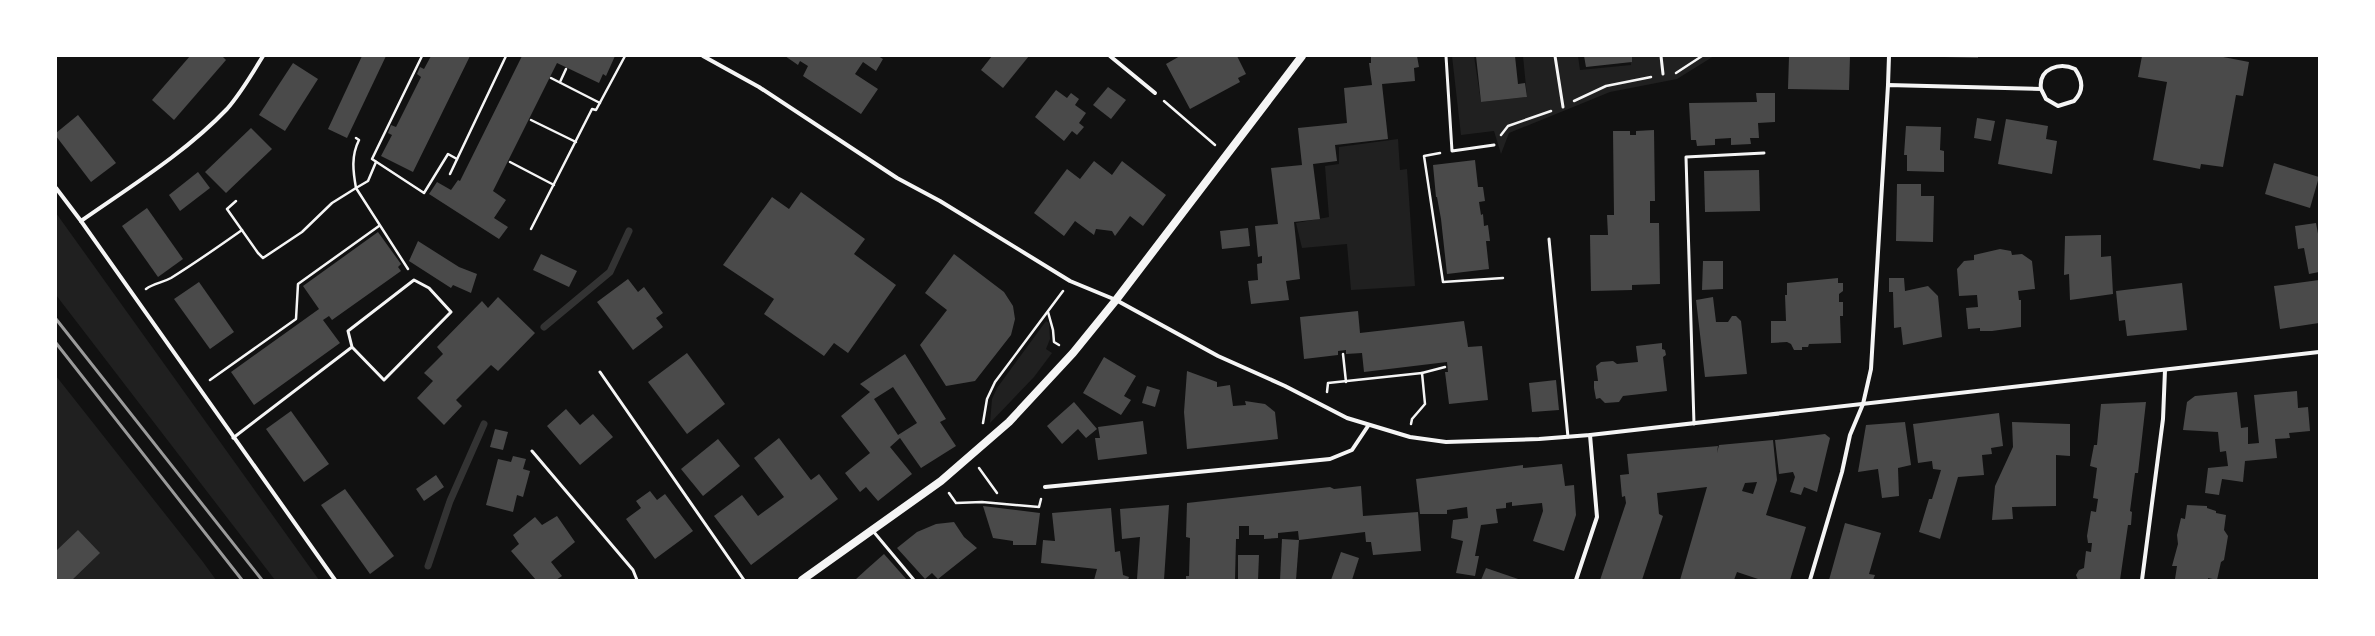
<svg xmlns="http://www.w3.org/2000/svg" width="2375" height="636" font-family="Lato,sans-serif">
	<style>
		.green { fill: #202020 }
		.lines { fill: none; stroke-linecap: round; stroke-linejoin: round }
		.stream { stroke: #333; stroke-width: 7 }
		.building { fill: #4a4a4a; fill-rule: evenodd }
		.path { stroke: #f5f5f5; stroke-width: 2.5 }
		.service { stroke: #f5f5f5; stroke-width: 3 }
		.minor { stroke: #f5f5f5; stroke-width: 4 }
		.secondary { stroke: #f5f5f5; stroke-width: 8 }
		.rail { stroke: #9a9a9a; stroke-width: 3 }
	</style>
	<rect width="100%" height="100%" fill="#111"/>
	<g class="green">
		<path d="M1452 56H1474L1481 102 1527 97 1523 56H1578L1580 70 1631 65 1630 56H1714L1677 79 1610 92 1509 133 1501 154 1494 131 1461 135Z"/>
		<path d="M1398 139 1400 170 1407 169 1415 286 1351 290 1347 244 1302 248 1296 223 1329 217 1325 166 1339 164V147Z"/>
		<path d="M56 213 319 580H275L56 295Z"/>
		<path d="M1046 321 1049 323 1050 339 1046 349 1052 353 1034 377 990 423 992 399 997 388Z"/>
		<path d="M56 376 203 562 216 580H56Z"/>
	</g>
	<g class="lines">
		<g class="stream">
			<path d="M544 327 610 272 629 231"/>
			<path d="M428 566 450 501 484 424"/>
		</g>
	</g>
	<g class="building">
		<path d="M190 56H222L226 60 174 120 152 100Z"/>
		<path d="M362 56H386L347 138 328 129Z"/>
		<path d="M431 56H470L413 172 381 156 392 135 388 133 391 125 396 127 421 77 417 74 420 67 424 69Z"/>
		<path d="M522 56H615L606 76 603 74 599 83 557 63 493 191 506 200 494 218 508 227 499 239 429 194 437 182 451 190 458 180 460 181Z"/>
		<path d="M785 56H878L883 59 876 71 863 62 855 74 878 89 861 114 803 76 808 66 800 61 798 65Z"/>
		<path d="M992 56H1029L1003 88 981 70Z"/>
		<path d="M1180 56H1237L1246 74 1238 78 1240 82 1190 109 1166 64Z"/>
		<path d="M1371 56H1417L1419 67 1414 68 1415 81 1382 84 1388 139 1335 145 1337 161 1313 164 1320 219 1294 222 1300 279 1286 281 1289 300 1251 304 1248 281 1258 280 1257 264 1262 263V256L1258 257 1255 226 1278 224 1271 168 1302 165 1298 128 1347 123 1344 88 1372 85 1369 63H1371Z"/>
		<path d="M1476 56H1515L1518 84 1525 83 1527 97 1481 102Z"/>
		<path d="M1584 56H1632V62L1586 67Z"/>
		<path d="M1789 56H1850L1849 90 1788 89Z"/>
		<path d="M1944 56H1978V58L1944 57Z"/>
		<path d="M2142 56H2218L2249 62 2243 96 2236 95 2223 167 2201 164 2200 169 2153 160 2167 82 2138 77Z"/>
		<path d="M293 63 318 79 285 131 259 115Z"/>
		<path d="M1108 87 1126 100 1111 119 1093 105Z"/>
		<path d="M1056 90 1067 98 1071 93 1079 99 1075 105 1086 113 1079 123 1084 127 1077 135 1072 131 1064 141 1035 117Z"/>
		<path d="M1756 93H1775V122L1758 123 1759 138H1750L1751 144 1731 145V138L1715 139V145L1697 146 1696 140H1691L1689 103 1757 102Z"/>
		<path d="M78 115 116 163 91 182 56 136V133Z"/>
		<path d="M1977 118 1995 121 1991 141 1974 138Z"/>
		<path d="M2006 119 2048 126 2046 139 2057 141 2052 174 1998 164Z"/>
		<path d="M1906 126 1941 127 1940 150 1944 151V172L1907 171V155H1904Z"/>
		<path d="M251 128 272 149 226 193 205 172Z"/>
		<path d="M1654 130 1655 201H1650V223H1659L1660 284 1632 285V290L1591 291 1590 235H1608L1607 215H1614L1613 131H1630V135H1636V131Z"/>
		<path d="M1475 160 1478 187H1483L1485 201 1479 202 1481 215 1483 214 1484 226 1488 225 1490 241H1486L1489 269 1447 274 1441 219 1437 197H1436L1433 165Z"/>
		<path d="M1094 161 1112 175 1122 161 1166 195 1143 226 1130 216 1115 236 1112 231 1096 229 1094 235 1075 221 1064 236 1034 213 1067 169 1080 179Z"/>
		<path d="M2274 163 2319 177 2310 208 2265 194Z"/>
		<path d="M1759 170 1760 211 1705 212 1704 171Z"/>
		<path d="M198 172 210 188 180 211 169 195Z"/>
		<path d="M1897 184H1921V196H1934L1933 242 1896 241Z"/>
		<path d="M801 192 865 239 854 254 896 285 848 353 834 343 824 356 764 314 774 299 723 265 772 197 789 209Z"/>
		<path d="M147 208 183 259 158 277 122 226Z"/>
		<path d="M2316 223 2319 239V272L2309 274 2304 248 2298 249 2295 226Z"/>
		<path d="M1248 228 1250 246 1222 249 1220 231Z"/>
		<path d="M378 232 401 264 398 267 401 271 332 320 329 316 323 320 340 343 254 405 231 372 319 309 303 286Z"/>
		<path d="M2101 235V257L2111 256 2113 294 2070 300 2069 274 2064 275 2065 236Z"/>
		<path d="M418 241 459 267 477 274 471 293 453 285 451 288 409 261Z"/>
		<path d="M2000 249 2011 251 2012 255 2022 254 2032 261 2035 289 2018 291 2019 300H2021V327L1992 331H1980V328L1968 329 1966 308 1978 307 1977 295 1959 296 1957 269 1964 261 1974 260V255Z"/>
		<path d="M541 254 577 271 569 287 533 270Z"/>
		<path d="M954 254 1004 292 1013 306 1015 319 1011 335 975 381 946 386 920 345 947 310 925 293Z"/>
		<path d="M1703 261H1723V289L1702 290Z"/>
		<path d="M1838 278V283H1843V291L1839 294V302H1843V316H1840L1841 343 1809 344 1808 347H1802V350H1794L1791 344 1787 342 1771 343V321H1786L1785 295H1787V283Z"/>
		<path d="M1889 278H1904L1905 291 1928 286 1938 296 1942 337 1903 345 1901 327 1894 328 1893 292H1889Z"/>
		<path d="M628 279 638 292 644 287 663 313 656 318 663 327 633 350 597 302Z"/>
		<path d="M2319 280V323L2280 329 2274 286Z"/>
		<path d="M199 282 234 332 210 349 174 299Z"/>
		<path d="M2182 283 2187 330 2127 336 2125 320 2119 321 2116 291Z"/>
		<path d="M498 297 535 333 498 371 491 365 456 400 462 406 444 425 417 398 433 381 424 373 443 354 437 347 482 301 488 308Z"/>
		<path d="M1713 297 1716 322H1728L1732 316H1736L1741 321 1747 374 1705 377 1696 300Z"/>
		<path d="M1358 311 1360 333 1464 321 1468 347 1482 346 1488 400 1449 404 1445 372H1448L1447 362 1364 372 1362 353 1346 354V350L1338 351V355L1304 359 1300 317Z"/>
		<path d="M1662 343V349L1665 350 1666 355 1663 357 1667 391 1623 396 1619 402 1605 403 1600 398 1596 399 1594 388V381H1598L1596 366 1601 362 1613 361 1617 364 1638 362 1636 346Z"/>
		<path d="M687 353 725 404 687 434 648 382Z"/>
		<path d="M905 354 946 419 940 422 956 446 921 468 900 438 890 447 912 474 878 501 866 487 860 492 845 473 870 453 841 416 870 392 860 384ZM893 387 917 423 898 435 874 399Z"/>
		<path d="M1104 357 1136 376 1124 396 1131 400 1121 415 1083 393Z"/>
		<path d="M1187 371 1217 382V387L1230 385 1233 406 1246 405 1245 401 1265 404 1275 412 1278 439 1187 449 1184 412Z"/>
		<path d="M1556 380 1559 410 1532 412 1529 383Z"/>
		<path d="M1147 386 1160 390 1155 407 1142 403Z"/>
		<path d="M2297 391 2298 408 2308 407 2310 431 2289 433 2290 438 2275 439 2277 458 2245 461 2243 482 2222 479 2219 495 2205 493 2208 468 2228 466 2226 451 2220 452 2218 432 2183 430 2187 402 2195 396 2237 392 2241 428 2248 427V444L2259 443 2254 395Z"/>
		<path d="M1074 402 1097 429 1086 438 1078 429 1062 444 1047 426Z"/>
		<path d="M2146 402 2138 473H2135L2130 511 2132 512 2131 525H2128L2120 580H2078L2076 575 2079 570 2084 568 2086 551 2091 552 2092 543H2088L2087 536 2091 511 2096 512 2098 499 2093 498 2097 468 2090 466 2094 445H2097L2101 404Z"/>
		<path d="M566 409 580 425 593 414 613 437 580 465 547 426Z"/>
		<path d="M291 411 329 464 304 482 266 429Z"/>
		<path d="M1999 413 2003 446 1991 448 1992 454 1982 455 1984 475 1958 477 1940 539 1919 532 1929 499H1932L1941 470 1933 469 1932 461 1918 463 1913 424Z"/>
		<path d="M1143 421 1147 454 1098 460 1095 438H1100L1098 427Z"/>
		<path d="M1905 422 1911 465 1898 468 1899 496 1882 498 1878 469 1858 472 1866 425Z"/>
		<path d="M2012 422 2070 424V456L2056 455V506L2012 507 2013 519 1992 520 1995 486 2013 447Z"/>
		<path d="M495 429 508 432 503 450 490 447Z"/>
		<path d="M1825 434 1830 438 1817 492 1804 487 1801 495 1790 492 1795 477 1793 472 1779 474 1775 440Z"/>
		<path d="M779 438 811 480 819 474 838 499 751 565 714 516 742 495 758 516 784 497 754 458Z"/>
		<path d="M718 439 740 466 703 496 681 469Z"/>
		<path d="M1773 440 1777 480 1766 515 1806 527 1790 580H1761L1737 572 1734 580H1680L1707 487 1657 493 1659 514 1663 516 1642 580H1600L1626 503 1625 496 1622 497 1620 475 1629 474 1627 454 1718 446 1717 453 1719 445ZM1757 482 1753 494 1742 491 1745 483Z"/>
		<path d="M513 456 526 459 523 469 530 471 523 497 517 495 513 512 486 505 498 459 511 462Z"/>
		<path d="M1562 464 1565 486 1574 485 1576 515 1564 551 1533 541 1543 511 1542 503 1512 506V502L1506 503V508L1496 509 1498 523 1481 525 1475 556H1479L1475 576 1456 573 1463 541 1451 538 1453 520 1468 518 1467 507 1447 510V514H1420L1416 479 1523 465V468Z"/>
		<path d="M436 475 444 487 424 501 416 489Z"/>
		<path d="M1361 486 1363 516 1418 512 1421 551 1373 555 1371 542H1366L1365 532 1299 540 1298 531 1278 533V538L1264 539V535H1249V526H1239V539H1236L1235 580H1186V576H1189L1190 538 1186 537 1187 503 1330 487 1334 489Z"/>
		<path d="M345 489 394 556 370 574 321 505Z"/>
		<path d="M650 491 657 500 665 494 693 531 655 559 626 519 641 508 636 501Z"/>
		<path d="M1169 505 1164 580 1137 579 1140 537 1122 539 1120 509Z"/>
		<path d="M2187 505 2207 506V508L2216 511V513L2226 515 2224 530 2228 536 2224 560 2221 562 2217 580 2208 578V580L2175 579 2177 566H2172L2178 544 2177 535 2181 518 2185 519Z"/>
		<path d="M983 506 1040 513 1036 545H1013V541L993 538Z"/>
		<path d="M1111 508 1115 552 1120 551 1123 575 1129 577 1128 580H1094L1097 569 1041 563 1043 540 1055 541 1052 513Z"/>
		<path d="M557 516 575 542 551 562 562 576 556 580H536L511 551 519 544 513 535 535 517 542 525Z"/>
		<path d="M954 522 964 537 977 548 938 579 932 573 925 579 897 548 917 532 936 524Z"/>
		<path d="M1845 523 1881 533 1869 574 1875 575 1873 580H1829Z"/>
		<path d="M78 530 100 553 72 580H56V551Z"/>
		<path d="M1282 539 1299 540 1296 580H1280Z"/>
		<path d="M1341 552 1359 558 1352 580H1331Z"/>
		<path d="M884 554 907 580H855L867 569Z"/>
		<path d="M1238 555H1259L1258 580H1238Z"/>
		<path d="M1486 568 1521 580H1481Z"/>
	</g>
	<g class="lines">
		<g class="path">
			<path d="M422 56 372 159 424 193 448 154 457 159"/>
			<path d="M1676 73 1702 56"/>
			<path d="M551 78 600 103"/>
			<path d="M560 82 566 69"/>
			<path d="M1164 101 1215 145"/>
			<path d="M1574 101 1606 86 1651 77"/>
			<path d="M531 120 576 142"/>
			<path d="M1501 135 1508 126 1551 111"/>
			<path d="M1440 153 1424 156 1443 282 1503 278"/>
			<path d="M376 162 368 181 356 188 408 269"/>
			<path d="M510 162 554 185"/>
			<path d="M450 174 506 56"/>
			<path d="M236 201 227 209 258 253 263 258 302 232 332 203 356 188C353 171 351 156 359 140L356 138"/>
			<path d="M531 229 592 109 596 110 625 56"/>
			<path d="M146 289C154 283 162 283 171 278 195 263 218 247 242 230"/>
			<path d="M1048 312 1053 330 1054 342 1059 345"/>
			<path d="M1343 354 1346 382"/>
			<path d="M1422 373 1445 367"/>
			<path d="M210 380 296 319 298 284 379 226"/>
			<path d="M1327 392 1328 383 1422 373 1425 404 1412 419 1411 424"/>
			<path d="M983 423 987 399 995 382 1063 291"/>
			<path d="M979 468 997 493"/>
			<path d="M949 493 956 503 982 502 1039 507 1041 499"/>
		</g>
		<g class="service">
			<path d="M1446 56 1452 151 1494 145"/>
			<path d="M1555 56 1563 107"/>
			<path d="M1661 56 1663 74"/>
			<path d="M1549 239 1568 437"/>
			<path d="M600 372 744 580"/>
			<path d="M1694 424 1686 157 1764 153"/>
			<path d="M233 438 352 347 348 331 414 280 429 288 451 312 384 380 352 347"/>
			<path d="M532 451 633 570 637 580"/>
			<path d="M873 531 914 580"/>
		</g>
		<g class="minor">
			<path d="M703 56 759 87 897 178 940 201 1070 281 1116 300 1218 356 1285 386 1347 418 1410 437 1446 442 1539 439 1590 435 2319 352"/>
			<path d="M1110 56 1155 93"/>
			<path d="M1888 85 1889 56"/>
			<path d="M56 188 81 221 335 580"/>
			<path d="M81 221C131 186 185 153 227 109 241 93 252 74 263 56"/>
			<path d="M1045 487 1330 459 1352 450 1368 426"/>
			<path d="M1576 580 1597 517 1590 435"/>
			<path d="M1810 580 1842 472 1850 435 1863 404 1871 369 1888 85 2041 89 2046 99 2058 106 2074 101C2084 91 2083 80 2075 69 2060 62 2038 68 2041 89"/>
			<path d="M2142 580 2163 419 2165 370"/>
		</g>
		<path class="secondary" d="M802 580 941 481 1009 422 1073 353 1116 300 1302 56"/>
		<g class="rail">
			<path d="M56 319 262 580"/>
			<path d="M56 343 242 580"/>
		</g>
	</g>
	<rect width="2375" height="636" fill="none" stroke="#ffffff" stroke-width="114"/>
</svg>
